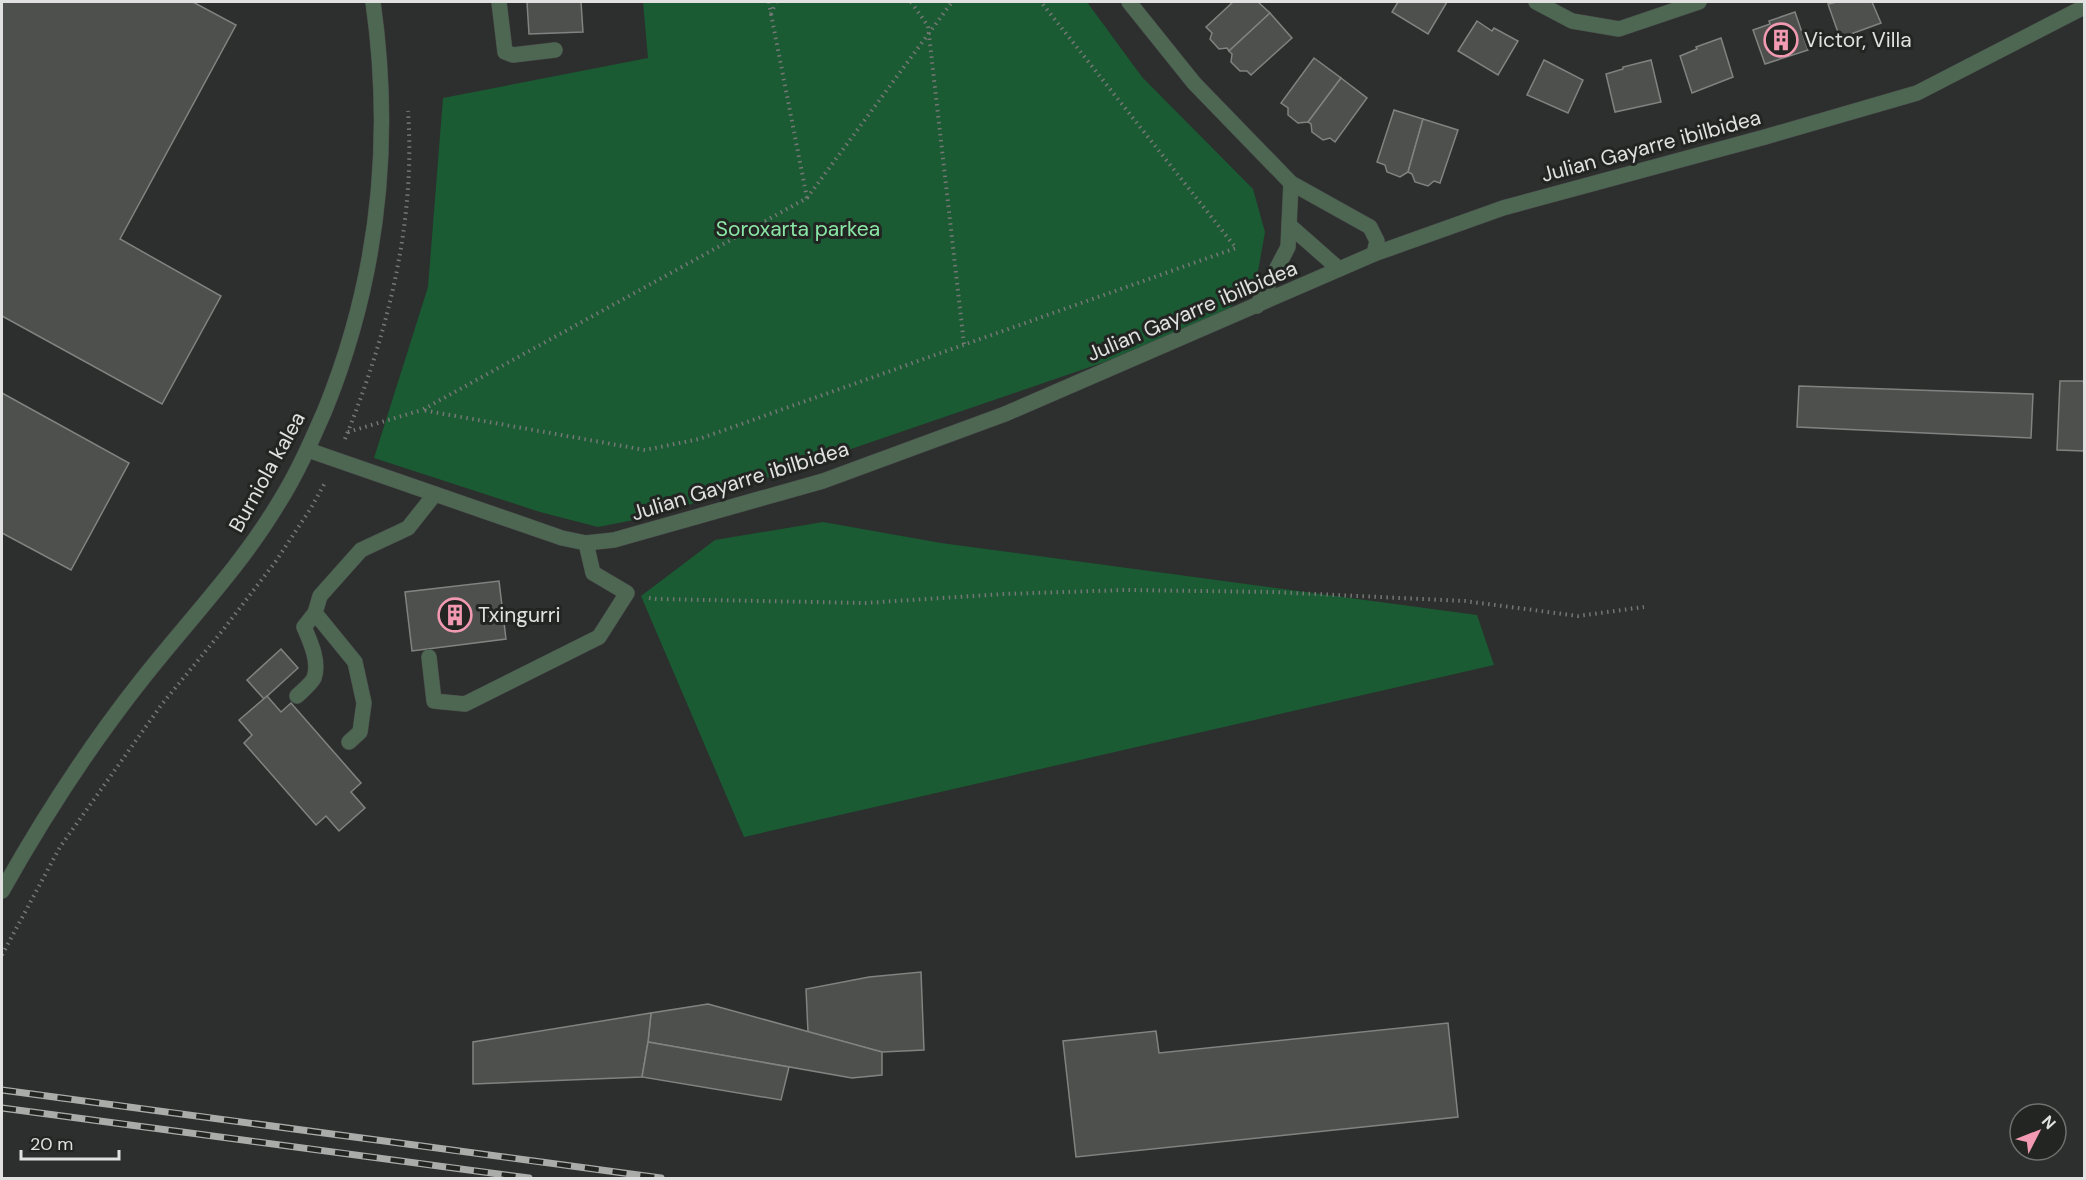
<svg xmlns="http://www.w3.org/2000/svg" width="2086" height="1180" font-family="'DM Sans',sans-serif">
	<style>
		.green { fill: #1a5b33 }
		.building { fill: #4e504e; stroke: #808380; stroke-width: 1.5 }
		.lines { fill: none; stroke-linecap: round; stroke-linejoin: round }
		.service-casing { stroke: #494b4a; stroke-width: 16 }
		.minor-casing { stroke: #494b4a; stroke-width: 16 }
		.tertiary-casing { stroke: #494b4a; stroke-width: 16 }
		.path { stroke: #757775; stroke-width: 4; stroke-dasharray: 1.5 4.5; stroke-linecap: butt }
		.service { stroke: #4d6753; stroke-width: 15 }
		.minor { stroke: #4d6753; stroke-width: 15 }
		.tertiary { stroke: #4d6753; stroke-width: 15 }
		.rail-casing { stroke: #aaacaa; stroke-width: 7 }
		.rail { stroke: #232523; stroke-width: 4.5; stroke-dasharray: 14; stroke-linecap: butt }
		.labels { text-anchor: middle; stroke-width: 6; stroke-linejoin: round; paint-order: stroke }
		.poi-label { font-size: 21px; fill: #e0e1e0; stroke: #232523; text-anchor: start }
		.street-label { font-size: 21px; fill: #e0e1e0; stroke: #232523 }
		.park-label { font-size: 21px; fill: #8ae7a5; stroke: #232523 }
	</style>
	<rect width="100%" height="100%" fill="#2c2f2d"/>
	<g class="green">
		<path d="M643 2H1087L1142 77 1253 189 1265 232 1257 277 1227 311 1119 357 659 515 598 527 540 512 374 458 428 287 443 98 648 58Z"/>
		<path d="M823 522 941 543 1477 615 1494 665 744 837 641 596 715 540Z"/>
	</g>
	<g class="building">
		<path d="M2 2H193L236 25 120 239 221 296 162 404 2 316Z"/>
		<path d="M527 2H581L583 32 529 34Z"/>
		<path d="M1233 2H1258L1270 13 1229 51 1227 48 1219 49 1210 39 1212 33 1206 27Z"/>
		<path d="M1398 2H1447L1428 34 1392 12Z"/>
		<path d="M1837 2H1872L1881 23 1840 38 1828 4Z"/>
		<path d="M1795 12 1808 50 1765 64 1753 30 1770 24 1769 21Z"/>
		<path d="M1270 13 1292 38 1251 75 1247 71H1240L1231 62 1232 54 1229 51Z"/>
		<path d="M1477 21 1492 31 1494 28 1518 41 1498 75 1458 51Z"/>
		<path d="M1721 38 1733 77 1692 93 1680 56 1697 49 1696 47Z"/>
		<path d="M1314 58 1341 78 1308 122 1298 123 1288 115V108L1281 103Z"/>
		<path d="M1544 60 1583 80 1568 113 1527 95Z"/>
		<path d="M1651 60 1661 102 1615 112 1606 74 1623 69V67Z"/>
		<path d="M1341 78 1367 98 1335 142 1330 138 1323 140 1312 132 1311 124 1308 122Z"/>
		<path d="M1394 110 1423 119 1408 172 1400 177 1387 172 1385 165 1377 162Z"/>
		<path d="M1423 119 1458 130 1440 183 1434 181 1428 186 1415 182 1412 174 1408 172Z"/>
		<path d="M2060 381H2084V451L2057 450Z"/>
		<path d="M1799 386 2033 394 2031 438 1797 427Z"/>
		<path d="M2 393 129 463 71 570 2 533Z"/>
		<path d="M499 581 506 639 412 651 405 592Z"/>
		<path d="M281 649 298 668 264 699 247 680Z"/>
		<path d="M267 696 281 712 291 703 361 783 351 792 365 808 339 831 326 816 316 825 244 743 252 735 239 720Z"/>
		<path d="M921 972 924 1050 882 1052 808 1032 806 989 869 977Z"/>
		<path d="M708 1004 882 1052V1075L852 1078 648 1042 651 1013Z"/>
		<path d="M651 1013 648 1042 642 1077 473 1084V1042Z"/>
		<path d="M1448 1023 1458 1117 1076 1157 1063 1041 1156 1031 1159 1053Z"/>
		<path d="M648 1042 789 1067 781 1100 642 1077Z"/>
	</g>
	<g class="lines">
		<g class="service-casing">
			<g id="service">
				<path d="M499 2 505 52 513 55 555 50"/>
				<path d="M429 657 434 701 465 704 599 637 627 593 593 573 586 543"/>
				<path d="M297 696C302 691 311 684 314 678 320 662 310 641 304 627L315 613"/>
				<path d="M349 742 360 732 364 703 355 662 315 613 320 596 361 550 408 528 435 494"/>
			</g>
		</g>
		<g class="minor-casing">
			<g id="minor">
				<path d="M1129 2 1194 83 1291 183 1370 227 1377 241 1374 254"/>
				<path d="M1536 2 1572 21 1619 29 1699 2"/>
				<path d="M1289 225 1339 269"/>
				<path d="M1257 306 1288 247 1291 183"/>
				<path d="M308 450 562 538 586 543 614 540 823 481 1005 414 1374 254 1503 208 1765 137 1917 93 2084 7"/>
			</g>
		</g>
		<g class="tertiary-casing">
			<path id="tertiary" d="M2 891C43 818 88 748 140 682 186 623 239 569 278 504 297 474 311 442 325 410 379 277 393 143 373 2"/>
		</g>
		<g class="path">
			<path d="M769 2 771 14 776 2"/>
			<path d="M911 2 928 26 964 344"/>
			<path d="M771 14 807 198 422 410 645 450 699 439 1236 248 1041 2"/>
			<path d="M807 198 952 2"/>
			<path d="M348 432 422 410"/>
			<path d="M345 439C387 335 416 224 408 111"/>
			<path d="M649 598 657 599 865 603 1004 594 1126 590 1272 592 1465 601 1578 616 1644 607"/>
			<path d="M2 955 60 847 162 704 223 630 276 561 311 508 326 481"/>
		</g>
		<use href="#service" class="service"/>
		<use href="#minor" class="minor"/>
		<use href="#tertiary" class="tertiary"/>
		<g class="rail-casing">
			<g id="rail">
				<path d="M2 1090 661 1178"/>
				<path d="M2 1108 529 1178"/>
			</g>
		</g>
		<use href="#rail" class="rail"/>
	</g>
	<defs>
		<g id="building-ring" transform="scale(1.725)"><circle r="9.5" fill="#232523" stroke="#f19ab2" stroke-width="1.5"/><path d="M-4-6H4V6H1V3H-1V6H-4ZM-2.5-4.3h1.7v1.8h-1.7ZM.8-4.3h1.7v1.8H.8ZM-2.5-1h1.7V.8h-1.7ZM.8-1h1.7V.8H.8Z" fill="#f19ab2"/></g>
	</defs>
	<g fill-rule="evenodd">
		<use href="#building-ring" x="1781" y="40"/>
		<use href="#building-ring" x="455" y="615"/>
	</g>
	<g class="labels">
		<g class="poi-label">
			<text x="1804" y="47">Victor, Villa</text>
			<text x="478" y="622">Txingurri</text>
		</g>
		<g class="street-label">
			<text transform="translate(1651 146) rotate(-15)" y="7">Julian Gayarre ibilbidea</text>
			<text transform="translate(1192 311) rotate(-23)" y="7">Julian Gayarre ibilbidea</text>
			<text transform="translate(267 472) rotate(-61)" y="7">Burniola kalea</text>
			<text transform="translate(740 481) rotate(-17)" y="7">Julian Gayarre ibilbidea</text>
		</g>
		<g class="park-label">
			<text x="798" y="236">Soroxarta parkea</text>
		</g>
	</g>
	<rect width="2086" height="1180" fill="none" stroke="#e0e1e0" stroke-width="6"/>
	<g transform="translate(2038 1132) rotate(48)"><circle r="28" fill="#232523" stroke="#6f706f" stroke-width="1.5"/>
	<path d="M0-4.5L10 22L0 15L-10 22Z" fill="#f19ab2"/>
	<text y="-9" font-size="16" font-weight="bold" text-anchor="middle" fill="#e0e1e0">N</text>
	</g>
	<path d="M21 1150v9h98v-9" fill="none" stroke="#e0e1e0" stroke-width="3"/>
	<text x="30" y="1150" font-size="18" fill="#e0e1e0" stroke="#232523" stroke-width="4.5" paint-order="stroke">20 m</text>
</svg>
